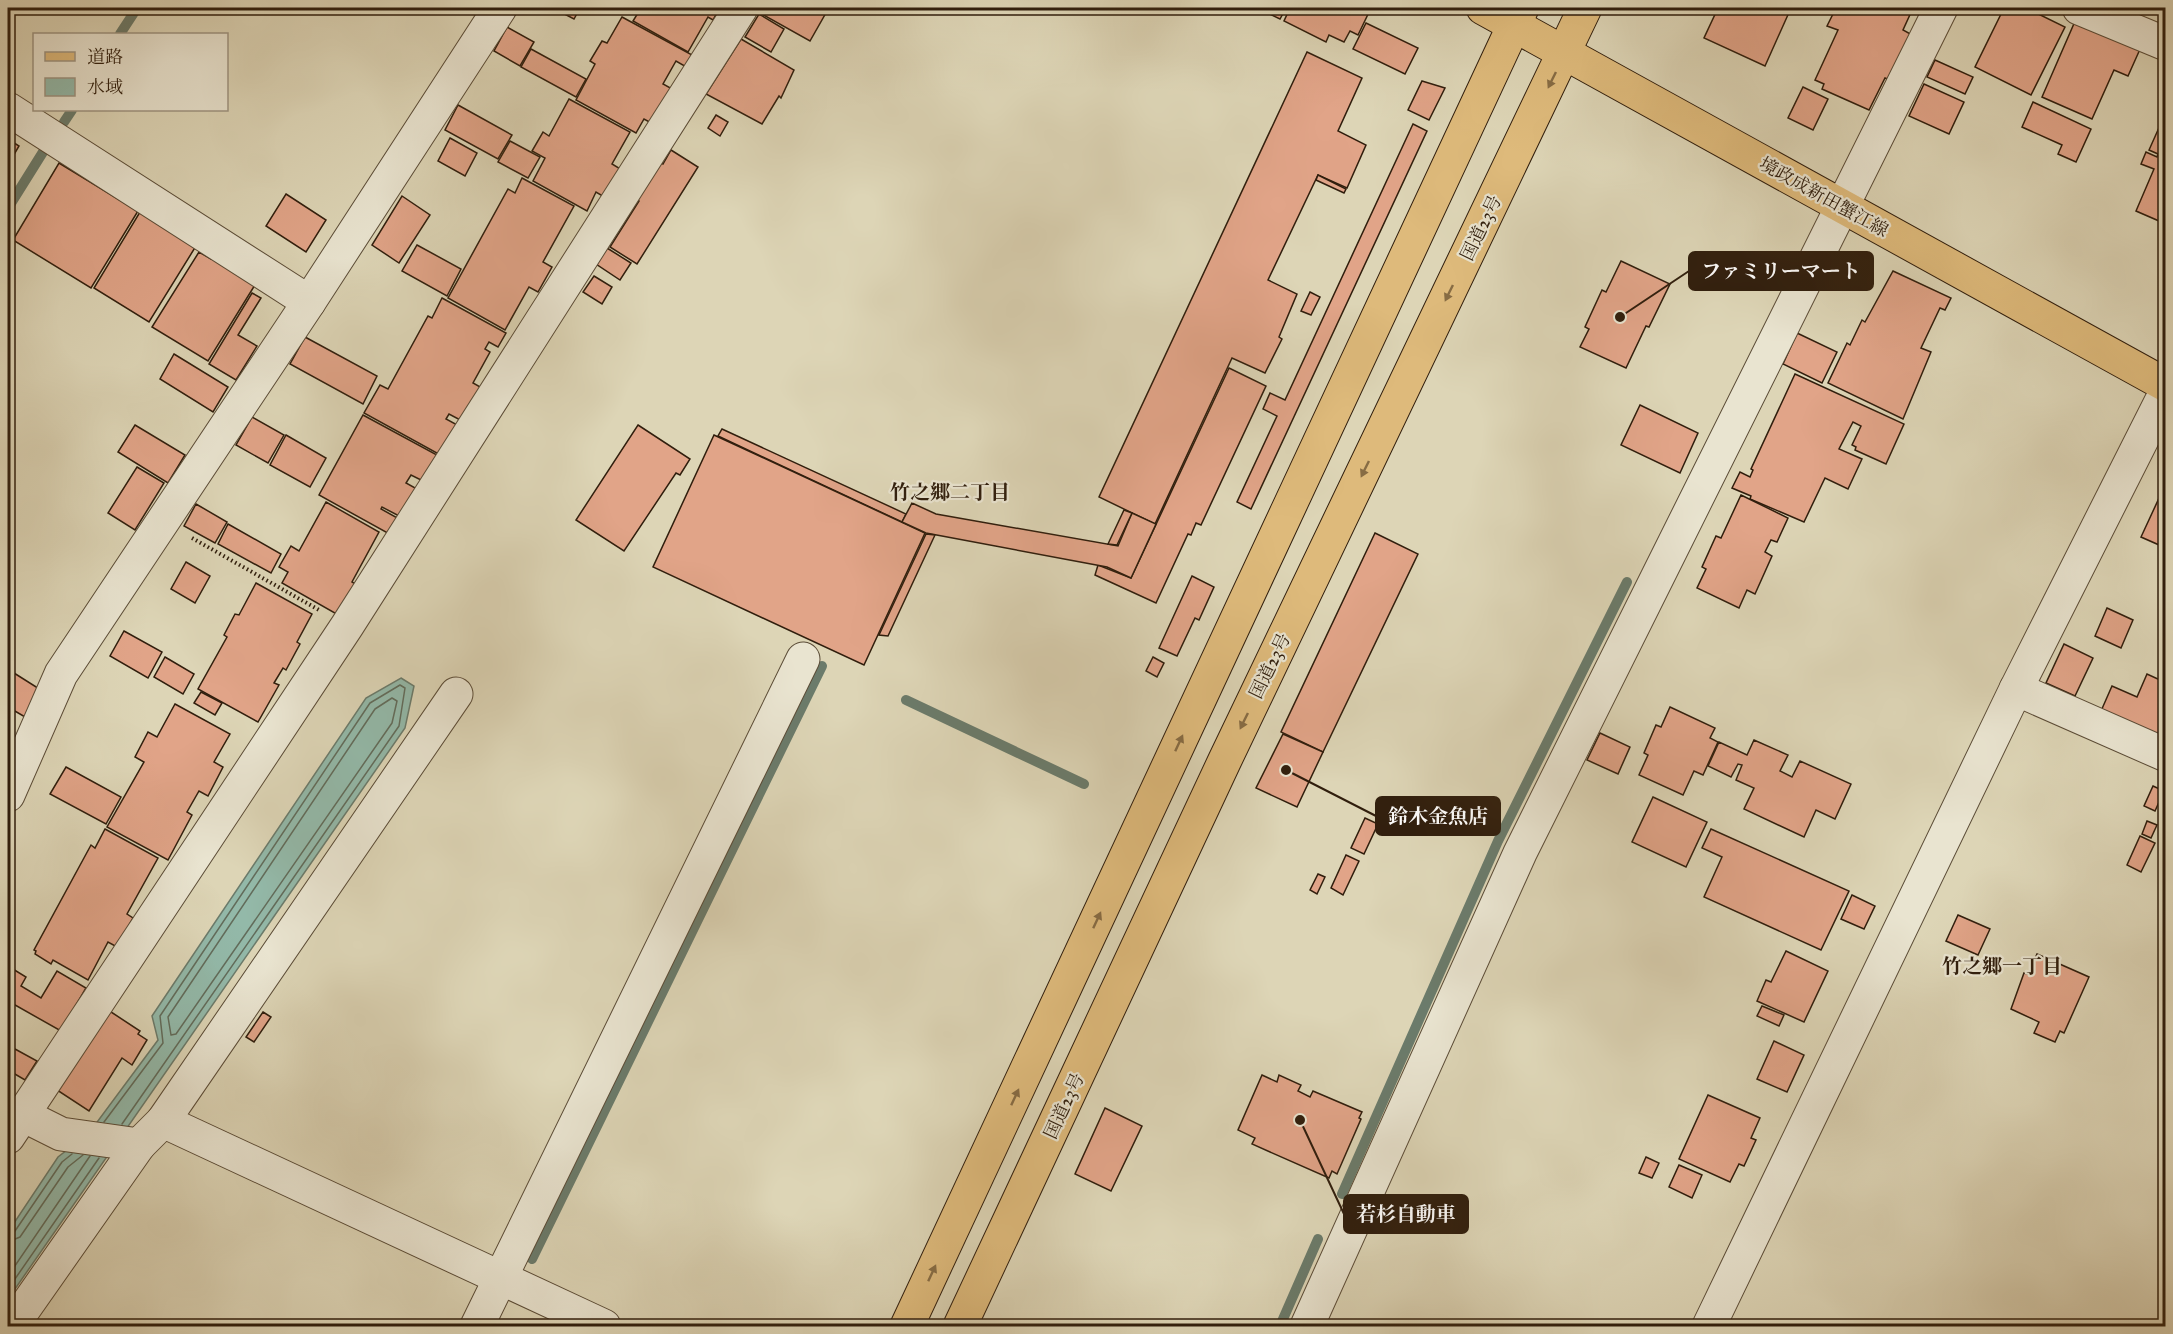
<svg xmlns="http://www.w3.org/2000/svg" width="2173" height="1334" font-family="'IM FELL Great Primer','Noto Serif JP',serif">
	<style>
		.water { fill: #93b9a9; stroke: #6b7b6b; stroke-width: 1.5 }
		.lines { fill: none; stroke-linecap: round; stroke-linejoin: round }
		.shore { stroke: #626c5b; stroke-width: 1.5 }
		.stream { stroke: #6b7b6b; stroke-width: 10 }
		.building { fill: #e1a488; stroke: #301e0d; stroke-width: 1.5 }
		.minor-casing { stroke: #5b4c37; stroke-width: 35 }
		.major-casing { stroke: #301e0d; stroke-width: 35 }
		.highway-casing { stroke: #301e0d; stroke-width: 35 }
		.path { stroke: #301e0d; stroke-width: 4; stroke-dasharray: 1.5 3; stroke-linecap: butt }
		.minor { stroke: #e9e4d0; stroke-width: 33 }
		.major { stroke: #deba7b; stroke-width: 33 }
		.highway { stroke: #deba7b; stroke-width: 33 }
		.oneway { fill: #876c44 }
		.labels { text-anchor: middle; stroke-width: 4.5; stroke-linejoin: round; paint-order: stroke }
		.street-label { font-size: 18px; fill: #301e0d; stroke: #e9e4d0 }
		.neighbourhood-label { font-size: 20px; font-weight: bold; fill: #301e0d; stroke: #e9e4d0 }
		.leader { fill: none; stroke: #301e0d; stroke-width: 2 }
		.callout-dot { fill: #301e0d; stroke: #e9e4d0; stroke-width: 2 }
		.callout { fill: #301e0d; stroke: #301e0d; stroke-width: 2 }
		.callout-label { font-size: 20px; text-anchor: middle; font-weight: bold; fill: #fff }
	</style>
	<rect width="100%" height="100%" fill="#ddd5b6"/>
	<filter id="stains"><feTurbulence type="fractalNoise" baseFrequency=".00333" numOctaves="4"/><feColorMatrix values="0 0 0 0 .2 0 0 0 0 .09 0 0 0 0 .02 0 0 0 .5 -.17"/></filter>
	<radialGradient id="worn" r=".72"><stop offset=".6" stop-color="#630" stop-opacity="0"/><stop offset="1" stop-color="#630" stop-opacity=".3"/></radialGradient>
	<path class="water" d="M401 678 414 686 405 728 8 1299V1232L58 1157 89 1133 158 1040 152 1016 366 698Z"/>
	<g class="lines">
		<g class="shore">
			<path d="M392 698 397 701 392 723 176 1034 171 1035 168 1017 375 709Z"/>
			<path d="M104 1122 163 1043 160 1016 370 703 400 685 405 688 399 726 122 1124"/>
			<path d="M8 1234 15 1231 62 1162 72 1154"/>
			<path d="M8 1242 20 1237 68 1167 83 1155"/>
			<path d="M8 1276 90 1156"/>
			<path d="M8 1289 99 1158"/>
		</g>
		<g class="stream">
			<path d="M120 34 137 8"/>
			<path d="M64 122 72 110"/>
			<path d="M8 208 43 152"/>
			<path d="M906 700 1084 784"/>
			<path d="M1342 1194 1498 841 1627 582"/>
			<path d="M532 1259 822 666"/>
			<path d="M1280 1326 1318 1239"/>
		</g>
	</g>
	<g class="building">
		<path d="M553 8H580L574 19Z"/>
		<path d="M641 8H720L713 20 708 17 688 52 633 21Z"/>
		<path d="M761 8H821L827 11 810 41 758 12Z"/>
		<path d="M1263 8H1286L1280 19 1261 10Z"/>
		<path d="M1290 8H1371L1358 35 1350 31 1344 42 1329 35 1326 42 1284 21Z"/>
		<path d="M1718 8H1791L1765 66 1704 38Z"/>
		<path d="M1836 8H1913L1903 30 1914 36 1890 80 1885 78 1869 110 1822 89 1824 84 1815 80 1838 30 1827 26Z"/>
		<path d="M2004 8H2026L2065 27 2031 95 1975 67Z"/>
		<path d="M759 14 784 29 771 52 745 37Z"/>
		<path d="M622 17 694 56 688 68 676 61 663 84 674 90 655 125 644 119 636 133 576 100 595 64 590 61 602 41 607 43Z"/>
		<path d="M2076 19 2141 47 2128 76 2114 70 2092 119 2042 97Z"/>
		<path d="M1366 23 1418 48 1405 74 1353 49Z"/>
		<path d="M507 27 534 42 520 66 494 51Z"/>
		<path d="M741 39 794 70 781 98 779 96 762 124 706 94Z"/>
		<path d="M531 49 586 79 576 97 521 67Z"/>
		<path d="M1307 52 1362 78 1338 131 1366 145 1347 188 1318 175 1268 280 1297 294 1279 337 1282 339 1265 373 1232 358 1155 524 1099 497Z"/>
		<path d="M1935 60 1973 77 1965 94 1927 77Z"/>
		<path d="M1422 81 1445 88 1429 120 1408 110Z"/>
		<path d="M1924 84 1964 102 1949 134 1909 116Z"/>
		<path d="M1803 87 1828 99 1813 130 1788 118Z"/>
		<path d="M569 99 630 132 612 164 622 170 606 198 596 192 587 211 533 181 545 158 532 151 543 132 549 136Z"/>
		<path d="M2033 102 2091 129 2076 162 2058 154 2062 145 2022 127Z"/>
		<path d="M458 105 512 135 498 159 445 130Z"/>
		<path d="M2166 112V224L2136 211 2154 169 2141 164 2146 152 2157 157 2158 154 2149 150Z"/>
		<path d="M716 115 728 122 720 136 708 128Z"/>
		<path d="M1413 124 1427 131 1251 509 1237 502 1277 416 1263 409 1270 393 1285 400Z"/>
		<path d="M450 138 477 153 465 176 438 161Z"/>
		<path d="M8 139 19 146 8 165Z"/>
		<path d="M510 141 540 157 528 178 498 162Z"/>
		<path d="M671 150 698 167 637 264 610 247 639 201 635 199 659 162 663 164Z"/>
		<path d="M59 163 138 211 91 288 13 240Z"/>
		<path d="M1318 175 1346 189 1344 193 1316 180Z"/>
		<path d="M522 178 574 206 543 262 552 267 538 292 529 287 505 330 448 298 508 189 515 193Z"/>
		<path d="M286 194 326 220 306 252 266 226Z"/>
		<path d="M402 196 430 215 399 263 372 245Z"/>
		<path d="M140 212 196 246 149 322 94 288Z"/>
		<path d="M417 245 461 269 447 296 402 271Z"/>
		<path d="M607 248 631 263 620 280 596 264Z"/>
		<path d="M199 252 211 259 214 254 258 280 208 361 152 327Z"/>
		<path d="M1621 261 1670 284 1649 327 1646 326 1626 368 1580 347 1589 329 1585 327 1602 290 1606 292Z"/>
		<path d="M1893 271 1951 298 1945 310 1940 308 1921 348 1931 352 1903 419 1828 383 1847 343 1850 345 1862 320 1865 322Z"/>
		<path d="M594 276 612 287 602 304 583 292Z"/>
		<path d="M1310 292 1320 297 1311 315 1301 311Z"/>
		<path d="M252 293 261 298 238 335 257 346 236 380 209 364Z"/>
		<path d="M442 298 506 333 498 347 489 342 485 349 490 352 473 383 482 388 464 422 449 414 446 419 461 427 444 457 364 413 380 385 388 389 428 316 432 318Z"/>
		<path d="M1797 333 1837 352 1822 383 1783 364Z"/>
		<path d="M305 337 377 376 363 404 290 364Z"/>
		<path d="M174 354 228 387 213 412 160 379Z"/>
		<path d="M1229 368 1266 386 1201 525 1196 523 1191 535 1188 534 1156 603 1095 575 1098 565 1131 578Z"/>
		<path d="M1795 374 1904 424 1886 464 1855 450 1856 447 1852 445 1861 426 1853 422 1839 449 1862 459 1848 489 1825 478 1804 522 1750 499 1751 496 1732 488 1740 472 1750 477 1753 470 1751 469Z"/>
		<path d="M1640 405 1698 433 1680 473 1621 445Z"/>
		<path d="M363 415 437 455 423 481 411 475 406 483 417 489 401 517 382 507 381 509 401 520 393 536 319 495Z"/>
		<path d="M252 417 284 435 268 463 236 445Z"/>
		<path d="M135 425 185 455 168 483 118 452Z"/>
		<path d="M638 425 690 459 680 475 676 473 624 551 576 520Z"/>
		<path d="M722 429 906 514 902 522 718 436Z"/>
		<path d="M286 435 326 458 310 487 270 465Z"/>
		<path d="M714 435 925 533 864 665 653 567Z"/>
		<path d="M137 467 164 483 135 530 108 513Z"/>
		<path d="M2166 483V548L2141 537Z"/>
		<path d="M1741 495 1788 518 1777 542 1771 540 1765 552 1772 556 1755 594 1747 590 1739 608 1697 588 1706 569 1702 567 1716 536 1721 538Z"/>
		<path d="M326 502 379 532 352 582 357 585 340 616 282 583 288 572 279 567 291 546 299 551Z"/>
		<path d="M912 503 936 514 1118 546 1132 513 1156 524 1131 578 1107 567 926 533 902 522Z"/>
		<path d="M196 504 227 522 215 543 184 526Z"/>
		<path d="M1124 510 1132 513 1117 545 1108 544Z"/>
		<path d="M228 524 281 554 271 573 218 544Z"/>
		<path d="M1375 533 1418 554 1323 752 1281 732Z"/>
		<path d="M926 534 935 535 888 636 879 635Z"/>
		<path d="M186 562 210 576 195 603 171 589Z"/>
		<path d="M1192 576 1214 587 1199 620 1195 618 1177 656 1159 648Z"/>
		<path d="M256 583 312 614 297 642 300 644 286 670 283 668 274 683 279 685 258 722 198 689 227 637 224 635 235 614 239 615Z"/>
		<path d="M2107 608 2133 620 2121 648 2095 636Z"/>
		<path d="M124 631 162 652 148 678 110 656Z"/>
		<path d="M2166 640V657L2159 654Z"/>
		<path d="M2064 644 2093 658 2075 696 2046 683Z"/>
		<path d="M165 657 194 674 183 694 154 677Z"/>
		<path d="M1153 657 1164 663 1157 677 1146 671Z"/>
		<path d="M2166 667V739L2101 711 2112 686 2137 697 2147 674 2160 680Z"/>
		<path d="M14 673 41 690 25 717 8 707V683Z"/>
		<path d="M201 692 222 703 215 715 194 703Z"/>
		<path d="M175 704 230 734 214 762 223 767 208 796 199 791 187 812 192 815 168 860 107 827 144 762 135 757 148 732 157 737Z"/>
		<path d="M1670 707 1715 728 1710 738 1718 742 1703 775 1694 771 1683 795 1639 775 1648 755 1644 753 1656 725 1661 727Z"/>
		<path d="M1600 733 1630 747 1618 774 1587 760Z"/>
		<path d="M1283 734 1323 752 1297 807 1256 788Z"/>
		<path d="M1754 740 1788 755 1780 771 1792 777 1800 761 1851 784 1835 819 1816 810 1804 837 1744 809 1754 788 1736 780 1742 765 1738 764 1731 777 1708 766 1719 742 1747 755Z"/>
		<path d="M66 767 121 797 106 824 50 794Z"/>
		<path d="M2153 786 2164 791 2155 811 2144 806Z"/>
		<path d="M1653 797 1707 822 1686 867 1632 842Z"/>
		<path d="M1365 818 1378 824 1364 854 1351 848Z"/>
		<path d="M2147 821 2157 825 2151 838 2142 834Z"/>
		<path d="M105 829 158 858 127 914 133 918 117 947 108 942 88 980 53 960 51 964 35 954 36 951 34 950 91 845 95 848Z"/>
		<path d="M1711 829 1849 891 1821 950 1704 897 1722 857 1702 848Z"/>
		<path d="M2140 836 2155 843 2141 872 2127 865Z"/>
		<path d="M1346 855 1359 861 1343 895 1331 888Z"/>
		<path d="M1318 874 1325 877 1317 894 1310 890Z"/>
		<path d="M1852 895 1875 906 1864 929 1841 919Z"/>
		<path d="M1958 915 1990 929 1978 955 1946 941Z"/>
		<path d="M1786 951 1828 971 1804 1022 1757 1001 1766 980 1771 982Z"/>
		<path d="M2037 954 2089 977 2064 1033 2060 1031 2055 1042 2034 1033 2039 1022 2011 1009 2024 973 2028 974Z"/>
		<path d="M8 966 26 977 21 986 41 998 57 971 86 988 61 1031 8 1001Z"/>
		<path d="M1762 1006 1784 1015 1779 1026 1757 1016Z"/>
		<path d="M108 1010 140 1031 138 1034 147 1040 132 1065 122 1058 89 1111 57 1090Z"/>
		<path d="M263 1012 271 1017 254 1042 246 1037Z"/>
		<path d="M1774 1041 1804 1055 1787 1092 1757 1079Z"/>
		<path d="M15 1049 37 1061 25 1080 8 1070V1062Z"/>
		<path d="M1262 1075 1277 1082 1279 1075 1301 1085 1298 1091 1310 1097 1313 1091 1362 1112 1359 1118 1361 1119 1337 1174 1332 1171 1329 1178 1252 1144 1255 1138 1238 1130Z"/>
		<path d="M1708 1095 1760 1118 1751 1138 1756 1140 1744 1166 1739 1164 1730 1182 1679 1159Z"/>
		<path d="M1105 1108 1142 1126 1111 1191 1075 1174Z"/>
		<path d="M1646 1157 1659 1163 1652 1178 1639 1173Z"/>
		<path d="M1679 1165 1702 1175 1692 1198 1669 1187Z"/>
	</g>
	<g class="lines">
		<g class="minor-casing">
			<g id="minor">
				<path d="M2079 8 2166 44"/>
				<path d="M8 109 309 302"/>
				<path d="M2016 689 2166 755"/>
				<path d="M8 795 61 674 309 302 500 8"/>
				<path d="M23 1115 61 1134 139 1145 163 1121 604 1326"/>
				<path d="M163 1121 456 694"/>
				<path d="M8 1137 347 626 741 8"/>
				<path d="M12 1326 139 1145"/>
				<path d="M477 1326 803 659"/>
				<path d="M1307 1326 1520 853 1941 8"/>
				<path d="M1709 1326 2016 689 2166 392"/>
			</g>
		</g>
		<g class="major-casing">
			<path id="major" d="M1483 8 2166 385"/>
		</g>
		<g class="highway-casing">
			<g id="highway">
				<path d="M907 1326 1522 8"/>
				<path d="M960 1326 1224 762 1585 8"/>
			</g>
		</g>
		<path class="path" d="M192 538 319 610"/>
		<use href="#minor" class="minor"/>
		<use href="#major" class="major"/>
		<use href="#highway" class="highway"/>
	</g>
	<defs><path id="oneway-solid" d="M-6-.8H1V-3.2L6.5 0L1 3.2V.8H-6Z" transform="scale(1.5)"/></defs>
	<g class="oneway">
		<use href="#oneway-solid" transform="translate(1552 80) rotate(116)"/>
		<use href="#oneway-solid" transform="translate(1449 293) rotate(116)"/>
		<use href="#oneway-solid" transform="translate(1365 469) rotate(116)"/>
		<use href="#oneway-solid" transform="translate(1244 721) rotate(116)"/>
		<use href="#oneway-solid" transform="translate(1179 743) rotate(-65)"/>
		<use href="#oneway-solid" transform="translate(1097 920) rotate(-65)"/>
		<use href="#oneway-solid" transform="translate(1015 1097) rotate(-65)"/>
		<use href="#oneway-solid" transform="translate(932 1273) rotate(-65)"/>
	</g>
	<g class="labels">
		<g class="street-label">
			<text transform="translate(1824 197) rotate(29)" y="6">境政成新田蟹江線</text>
			<text transform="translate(1481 228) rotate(-64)" y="6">国道23号</text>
			<text transform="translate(1270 666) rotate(-64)" y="6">国道23号</text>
			<text transform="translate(1064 1106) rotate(-65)" y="6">国道23号</text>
		</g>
		<g class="neighbourhood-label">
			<text x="950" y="499">竹之郷二丁目</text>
			<text x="2002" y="973">竹之郷一丁目</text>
		</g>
	</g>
	<path class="leader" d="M1620 317L1689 271M1286 770L1376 816M1300 1120L1344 1214"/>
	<g class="callout-dot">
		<circle cx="1620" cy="317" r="6"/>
		<circle cx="1286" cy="770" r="6"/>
		<circle cx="1300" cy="1120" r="6"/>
	</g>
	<g class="callout">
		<rect x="1689" y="252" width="184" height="38" rx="6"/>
		<rect x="1376" y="797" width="124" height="38" rx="6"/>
		<rect x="1344" y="1195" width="124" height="38" rx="6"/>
	</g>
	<g class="callout-label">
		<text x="1781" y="278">ファミリーマート</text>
		<text x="1438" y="823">鈴木金魚店</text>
		<text x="1406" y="1221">若杉自動車</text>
	</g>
	<rect width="2173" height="1334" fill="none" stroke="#ddd5b6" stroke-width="30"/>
	<rect x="9" y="9" width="2155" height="1316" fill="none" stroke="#301e0d" stroke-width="3"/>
	<rect x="15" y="15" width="2143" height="1304" fill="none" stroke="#301e0d" stroke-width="1.5"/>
	<rect x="33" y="33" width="195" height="78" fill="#e9e4d0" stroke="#9f9582" stroke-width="1.5"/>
	<rect x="45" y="52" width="30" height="9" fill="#deba7b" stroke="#9f9582" stroke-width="1.5"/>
	<text x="87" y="63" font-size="18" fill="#301e0d">道路</text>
	<rect x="45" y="78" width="30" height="18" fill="#93b9a9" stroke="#9f9582" stroke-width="1.5"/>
	<text x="87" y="93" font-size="18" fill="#301e0d">水域</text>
	<rect width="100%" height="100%" filter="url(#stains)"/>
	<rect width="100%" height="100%" fill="url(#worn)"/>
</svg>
